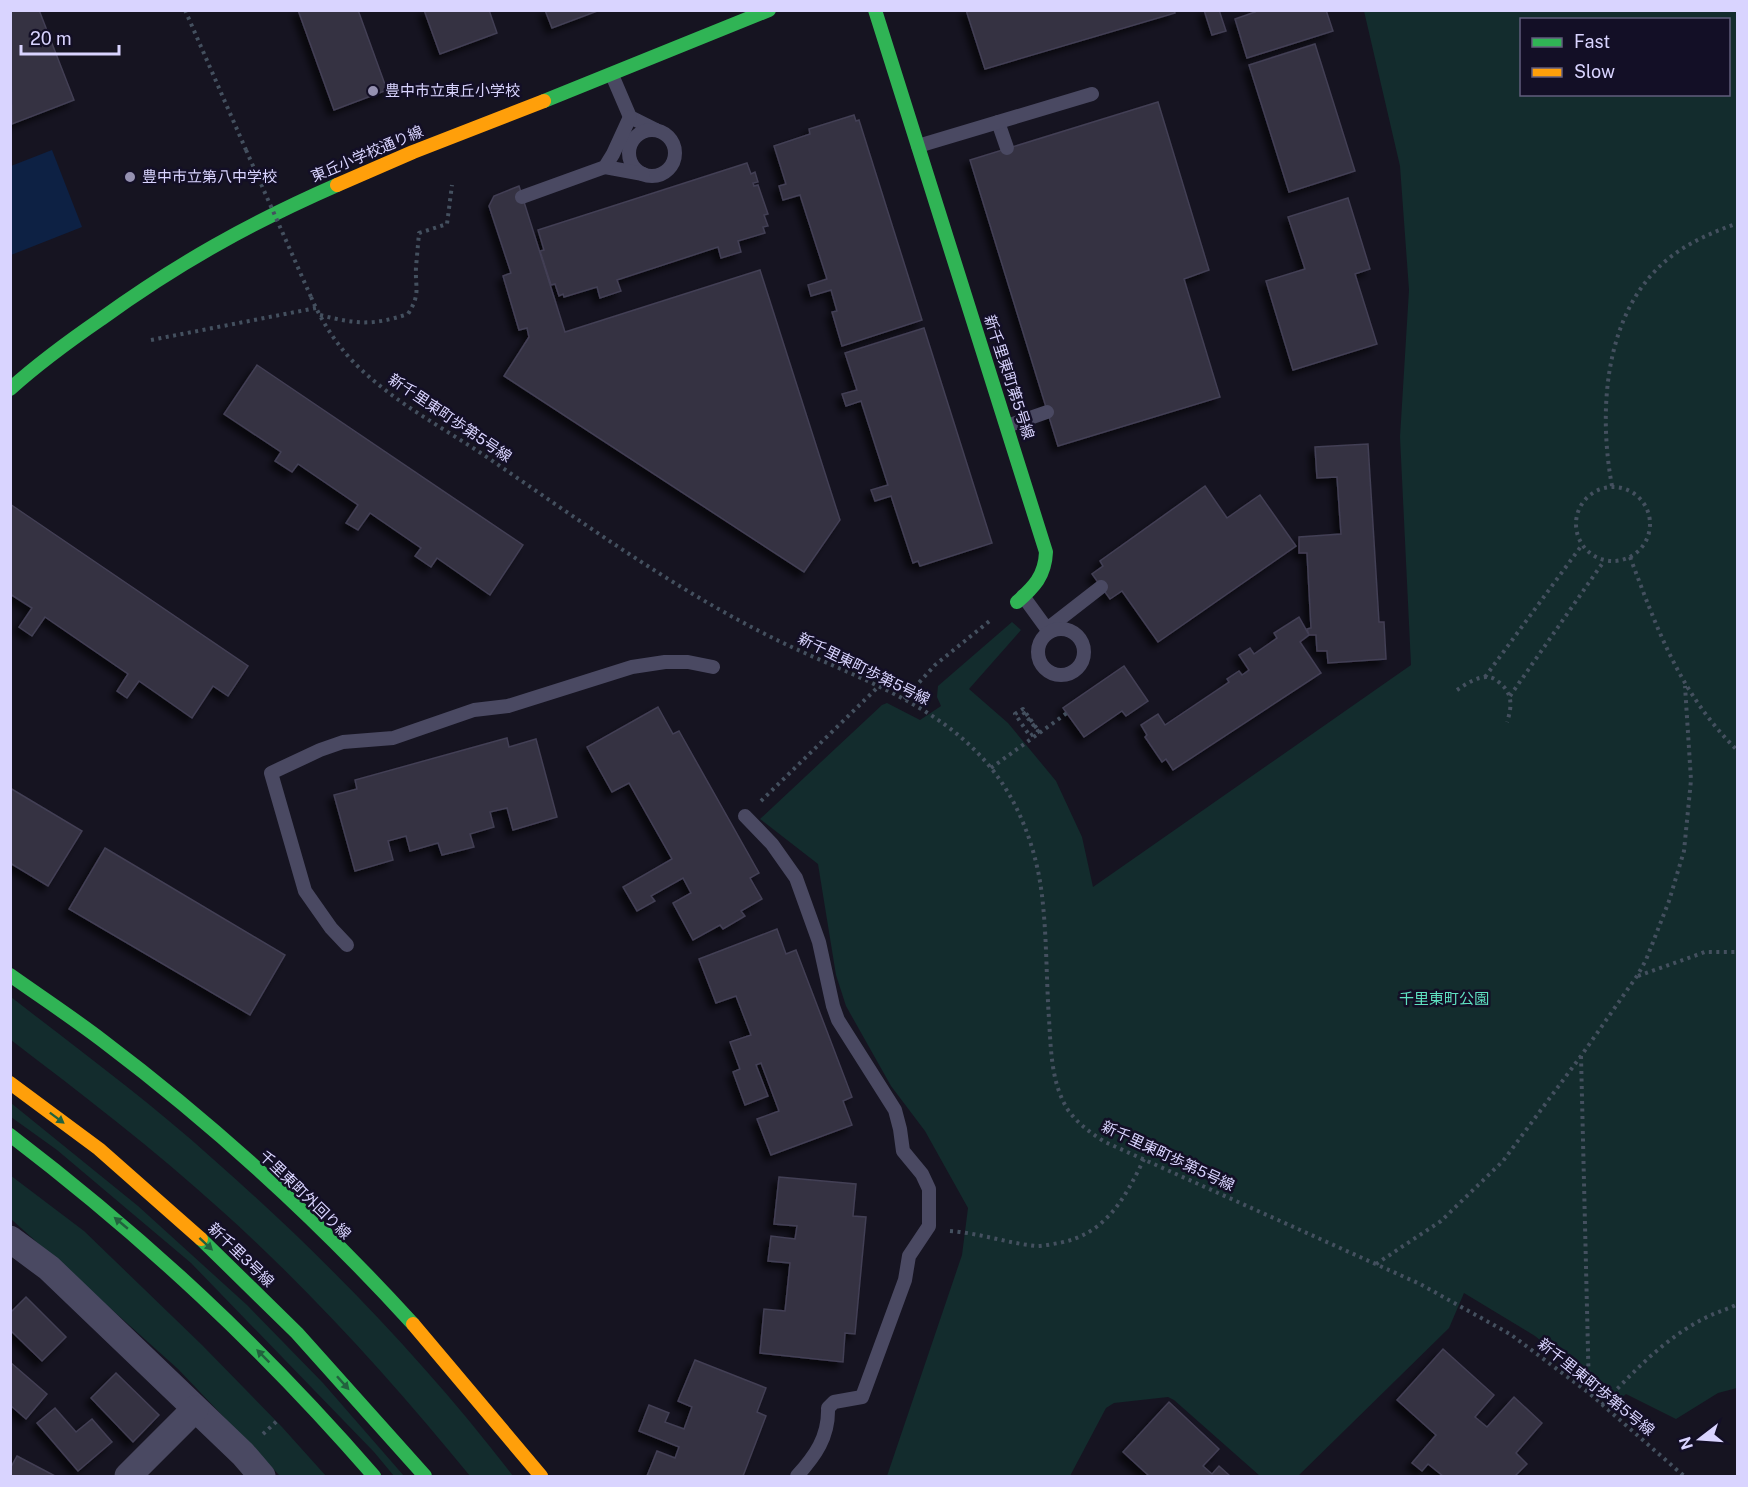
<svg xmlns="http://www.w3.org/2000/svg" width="1748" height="1487" font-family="'Public Sans','Noto Sans JP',sans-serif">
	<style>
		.green { fill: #132c2d; fill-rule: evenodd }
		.water { fill: #0d2144 }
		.building { fill: #343243; stroke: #433f54; stroke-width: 1.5; filter: url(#shadow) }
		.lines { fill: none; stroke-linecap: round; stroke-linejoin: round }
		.path { stroke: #44505f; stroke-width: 4; stroke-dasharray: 3 4.5; stroke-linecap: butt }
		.lane { stroke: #4a4962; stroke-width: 14 }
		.street { stroke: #4a4962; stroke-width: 27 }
		.fast { stroke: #30b455; stroke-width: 14 }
		.slow { stroke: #ff9f0a; stroke-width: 14 }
		.path-bridge { stroke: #44505f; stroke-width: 4; stroke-dasharray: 3 4.5; stroke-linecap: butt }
		.oneway { fill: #22623e }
		.poi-dot { fill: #9591b1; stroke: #130f26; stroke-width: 2 }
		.labels { text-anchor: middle; stroke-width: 5; stroke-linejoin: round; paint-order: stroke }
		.poi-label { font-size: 15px; fill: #d9d4ff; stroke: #130f26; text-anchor: start }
		.street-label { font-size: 15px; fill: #d9d4ff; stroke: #130f26 }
		.park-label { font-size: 15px; fill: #5fe0c0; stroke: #130f26 }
	</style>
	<defs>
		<filter id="shadow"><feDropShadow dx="-5.5" dy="5.5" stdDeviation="3" flood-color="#0009"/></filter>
	</defs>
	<rect width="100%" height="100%" fill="#161421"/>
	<g class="green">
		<path d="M1364 11H1737V1388L1718 1393 1676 1419 1626 1394 1617 1402 1535 1336 1464 1293 1449 1328 1298 1476H1260L1174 1400 1168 1397 1114 1403 1106 1408 1070 1476H887L962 1255 968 1208 925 1131 891 1086 846 1006 836 975 818 864 760 819 882 705 887 703 920 720 941 706 937 697 938 686 1012 622 1021 630 969 689 1008 723 1056 781 1082 837 1093 887 1411 665 1400 437 1409 290 1400 166ZM1522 20H1728V94H1522Z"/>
		<path d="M11 997C79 1050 149 1101 213 1159 322 1255 425 1361 513 1476H470C394 1383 312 1292 222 1211 155 1150 83 1095 11 1040Z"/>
		<path d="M11 1103 138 1206 247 1305 323 1383 404 1476H394L374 1452 191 1263 57 1150 11 1117Z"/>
		<path d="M10 1175 84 1231 202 1345 282 1427 326 1476H280L178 1369 11 1219Z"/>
	</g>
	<path class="water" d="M52 150 82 227 11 255V166Z"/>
	<g class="building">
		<path d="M10 10H39L74 100 12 124Z"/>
		<path d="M298 10H358L387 90 334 110Z"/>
		<path d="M424 10H489L497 33 440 54Z"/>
		<path d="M545 10H600L552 28Z"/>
		<path d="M966 10H1174L1175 13 985 69Z"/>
		<path d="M1204 10H1219L1226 31 1212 35Z"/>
		<path d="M1254 10H1326L1333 31 1247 58 1235 19 1255 12Z"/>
		<path d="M1315 44 1355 171 1289 192 1249 65Z"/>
		<path d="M1158 102 1209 270 1184 279 1220 397 1058 446 970 160Z"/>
		<path d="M854 115 856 121 859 120 922 320 842 346 832 312 837 311 831 290 811 296 808 285 827 279 800 195 783 200 779 186 786 184 774 146 810 134 809 129Z"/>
		<path d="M747 163 751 174 755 172 758 182 753 183 754 186 758 185 768 214 764 215 768 226 763 227 765 233 738 241 741 252 721 258 718 247 617 280 621 291 600 298 597 287 564 297 563 294 559 296 555 284 551 285 540 251 544 250 538 230Z"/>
		<path d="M519 186 565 332 760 270 840 520 804 572 504 376 529 337 527 328 519 330 503 276 511 273 489 206 494 196Z"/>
		<path d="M1348 198 1370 269 1355 274 1377 344 1293 370 1266 281 1305 269 1288 217Z"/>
		<path d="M924 328 992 543 920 566 918 561 913 563 891 496 875 501 871 490 888 485 861 401 846 406 842 394 857 390 845 353Z"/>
		<path d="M257 365 523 545 490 595 437 558 431 567 415 556 421 548 370 513 358 530 346 523 358 505 298 464 292 472 275 461 281 452 224 414Z"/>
		<path d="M1368 444 1379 622H1384L1386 659 1328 663 1327 651H1317L1316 635H1309L1307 629 1311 628 1307 553H1299V537L1341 534 1337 477 1317 478 1315 447Z"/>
		<path d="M1205 486 1227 518 1260 495 1296 546 1158 642 1122 591 1110 599 1092 574 1103 566 1100 561Z"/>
		<path d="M10 504 248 666 228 696 213 686 192 718 139 681 127 698 117 691 128 674 45 617 32 636 19 627 32 608 10 594Z"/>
		<path d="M1299 617 1309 635 1300 642 1321 673 1173 770 1166 759 1162 762 1145 737 1147 735 1141 725 1158 714 1165 725 1229 682 1227 679 1239 671 1242 675 1249 670 1239 655 1250 648 1254 654 1277 638 1274 633Z"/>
		<path d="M1124 666 1148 701 1126 716 1122 711 1084 737 1063 708Z"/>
		<path d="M658 707 673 734 679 731 759 873 750 878 762 899 741 911 745 916 723 929 720 925 693 940 673 903 691 893 683 878 651 896 655 901 637 911 623 887 672 859 629 783 612 792 587 747Z"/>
		<path d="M507 738 509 747 536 739 557 817 513 830 507 808 490 812 494 827 470 834 474 847 442 855 438 843 410 851 406 836 388 841 393 860 355 871 334 795 357 789 355 780Z"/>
		<path d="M10 788 82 831 48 886 10 863Z"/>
		<path d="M105 848 285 955 250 1015 69 909Z"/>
		<path d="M777 929 786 954 796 950 852 1097 843 1101 852 1125 771 1155 757 1119 779 1111 761 1063 756 1065 768 1096 745 1105 733 1072 740 1069 730 1042 751 1035 736 996 716 1003 699 959Z"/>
		<path d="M779 1177 856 1184 853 1216 866 1217 855 1334 845 1333 843 1362 760 1353 764 1309 785 1311 790 1263 768 1261 771 1236 795 1239 797 1226 774 1224Z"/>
		<path d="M26 1297 66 1337 42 1361 10 1330V1313Z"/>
		<path d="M1443 1349 1494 1395 1475 1417 1487 1427 1514 1397 1542 1423 1516 1453 1527 1464 1515 1476H1443L1428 1464 1422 1471 1412 1463 1436 1435 1397 1400Z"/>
		<path d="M695 1360 766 1388 757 1412 766 1416 743 1476H647L657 1451 675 1458 679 1447 639 1431 649 1405 669 1413 665 1422 684 1429 692 1407 678 1401Z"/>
		<path d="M10 1362 47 1394 26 1419 10 1405Z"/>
		<path d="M116 1373 159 1415 133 1442 91 1398Z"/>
		<path d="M1169 1402 1219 1449 1203 1466 1212 1474 1219 1466 1230 1476H1147L1148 1475 1123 1452Z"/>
		<path d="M55 1408 76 1432 92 1419 112 1442 78 1471 37 1423Z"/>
		<path d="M17 1456 55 1476H10V1469Z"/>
	</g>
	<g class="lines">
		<g class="path">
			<path d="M185 10 246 150"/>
			<path d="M311 297C323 325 342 353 365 373 403 408 451 432 494 462 585 524 674 589 773 638 849 676 936 700 991 768 1018 801 1035 846 1041 888 1047 931 1046 976 1049 1019 1051 1050 1051 1083 1068 1110 1078 1124 1091 1133 1105 1142L1420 1284 1510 1334 1589 1393 1684 1476"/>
			<path d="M320 315C356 324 372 326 408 314 421 293 415 289 416 267 417 256 418 245 419 233L447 224 452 185"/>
			<path d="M151 340 316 308"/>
			<path d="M1612 486C1598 411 1604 311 1668 259 1689 242 1713 232 1738 223"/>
			<circle cx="1613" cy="524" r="37"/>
			<path d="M1630 557C1658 631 1680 694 1738 751"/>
			<path d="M1485 677 1582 545"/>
			<path d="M1457 690C1466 684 1476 677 1487 677 1493 677 1496 680 1500 683 1513 694 1512 707 1507 722"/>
			<path d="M1510 696 1604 561"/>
			<path d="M904 699 935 665 992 619"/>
			<path d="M1023 712 1038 731 1030 736 1015 714 1023 709 1040 733"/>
			<path d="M991 768 1067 713"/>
			<path d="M761 801 878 687"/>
			<path d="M1638 976 1705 952H1738"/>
			<path d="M1581 1056 1589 1393"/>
			<path d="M950 1231C979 1233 1007 1243 1036 1246 1044 1246 1052 1244 1059 1243 1106 1234 1125 1198 1144 1159"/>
			<path d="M1376 1264 1441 1221 1503 1161 1581 1056 1637 976 1646 960 1669 901 1684 851 1691 780 1685 686"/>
			<path d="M1602 1405C1632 1373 1664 1339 1703 1319 1714 1313 1726 1310 1738 1304"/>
			<path d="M263 1434 277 1421"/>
		</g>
		<g class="lane">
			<path d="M612 75 630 117 656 130"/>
			<path d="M998 122 1007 148"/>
			<circle cx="652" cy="153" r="23"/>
			<path d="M918 146 1092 94"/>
			<path d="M605 167 643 174"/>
			<path d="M522 197 605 167 613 154 630 117"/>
			<path d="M1007 426 1047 412"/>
			<path d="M1023 596 1047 629 1101 587"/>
			<circle cx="1061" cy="652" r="23"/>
			<path d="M745 816 772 844 796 878 819 942 833 1006 838 1020 895 1110 900 1129 903 1151 922 1174 929 1189V1226L909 1256 905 1280 862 1397 834 1402 828 1408C829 1437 815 1456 797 1476"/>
			<path d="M347 945 331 928 305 891 271 773 320 750 343 742 393 738 474 710 508 706 632 667 665 662H688L713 667"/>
		</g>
		<g class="street">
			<path d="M10 1239 49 1268 243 1454 262 1476"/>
			<path d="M128 1476 195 1409"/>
		</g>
		<g class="fast">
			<path d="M875 10 1046 552C1045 576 1034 587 1017 602"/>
			<path d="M544 101 769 10"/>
			<path d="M10 389C39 363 69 341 101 319 177 264 250 223 337 185"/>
			<path d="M10 975C41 997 73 1018 103 1041 213 1124 320 1222 413 1324"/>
			<path d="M10 1135C146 1239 262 1347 374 1476"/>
			<path d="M201 1239 297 1333 425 1476"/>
		</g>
		<g class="slow">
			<path d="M337 185 413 152 544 101"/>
			<path d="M10 1083 99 1149 201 1239"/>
			<path d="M413 1324 541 1476"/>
		</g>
		<path class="path-bridge" d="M246 150 311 297"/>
	</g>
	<defs><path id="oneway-solid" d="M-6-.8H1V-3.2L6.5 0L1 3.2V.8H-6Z" transform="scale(1.5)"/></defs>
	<g class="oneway">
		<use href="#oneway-solid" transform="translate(57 1118) rotate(37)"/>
		<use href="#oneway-solid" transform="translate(121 1223) rotate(-140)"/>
		<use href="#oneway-solid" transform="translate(206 1244) rotate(43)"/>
		<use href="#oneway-solid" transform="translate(263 1356) rotate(-135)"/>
		<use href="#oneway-solid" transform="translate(343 1383) rotate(48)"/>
	</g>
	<g class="poi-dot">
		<circle cx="373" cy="91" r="6"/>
		<circle cx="130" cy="177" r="6"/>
	</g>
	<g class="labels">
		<g class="poi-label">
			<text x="385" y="96">豊中市立東丘小学校</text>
			<text x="142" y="182">豊中市立第八中学校</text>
		</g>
		<g class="street-label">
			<text transform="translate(367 154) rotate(-23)" y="5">東丘小学校通り線</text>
			<text transform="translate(1009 377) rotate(72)" y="5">新千里東町第5号線</text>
			<text transform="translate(450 418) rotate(34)" y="5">新千里東町歩第5号線</text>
			<text transform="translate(864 669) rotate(26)" y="5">新千里東町歩第5号線</text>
			<text transform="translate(1168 1156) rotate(25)" y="5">新千里東町歩第5号線</text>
			<text transform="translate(305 1195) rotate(44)" y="5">千里東町外回り線</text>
			<text transform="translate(241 1255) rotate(44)" y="5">新千里3号線</text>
			<text transform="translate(1596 1387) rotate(39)" y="5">新千里東町歩第5号線</text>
		</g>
		<g class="park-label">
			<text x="1444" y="1004">千里東町公園</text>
		</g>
	</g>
	<rect width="1748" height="1487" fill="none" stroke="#d9d4ff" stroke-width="24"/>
	<rect x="1520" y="18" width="210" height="78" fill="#130f26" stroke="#625e7d" stroke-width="1.5"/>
	<rect x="1532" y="38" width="30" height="9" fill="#30b455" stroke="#625e7d" stroke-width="1.5"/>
	<text x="1574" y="48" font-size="18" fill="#d9d4ff">Fast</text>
	<rect x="1532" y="68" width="30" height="9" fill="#ff9f0a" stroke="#625e7d" stroke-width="1.5"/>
	<text x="1574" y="78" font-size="18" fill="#d9d4ff">Slow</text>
	<g transform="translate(1700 1439) rotate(253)" stroke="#130f26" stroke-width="4.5" paint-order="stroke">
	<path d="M0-4.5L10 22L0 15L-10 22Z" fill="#d9d4ff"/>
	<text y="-9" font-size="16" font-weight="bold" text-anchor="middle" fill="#d9d4ff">N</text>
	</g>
	<path d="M21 45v9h98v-9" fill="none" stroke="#d9d4ff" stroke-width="3"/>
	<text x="30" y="45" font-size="18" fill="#d9d4ff" stroke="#130f26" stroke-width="4.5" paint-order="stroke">20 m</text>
</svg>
